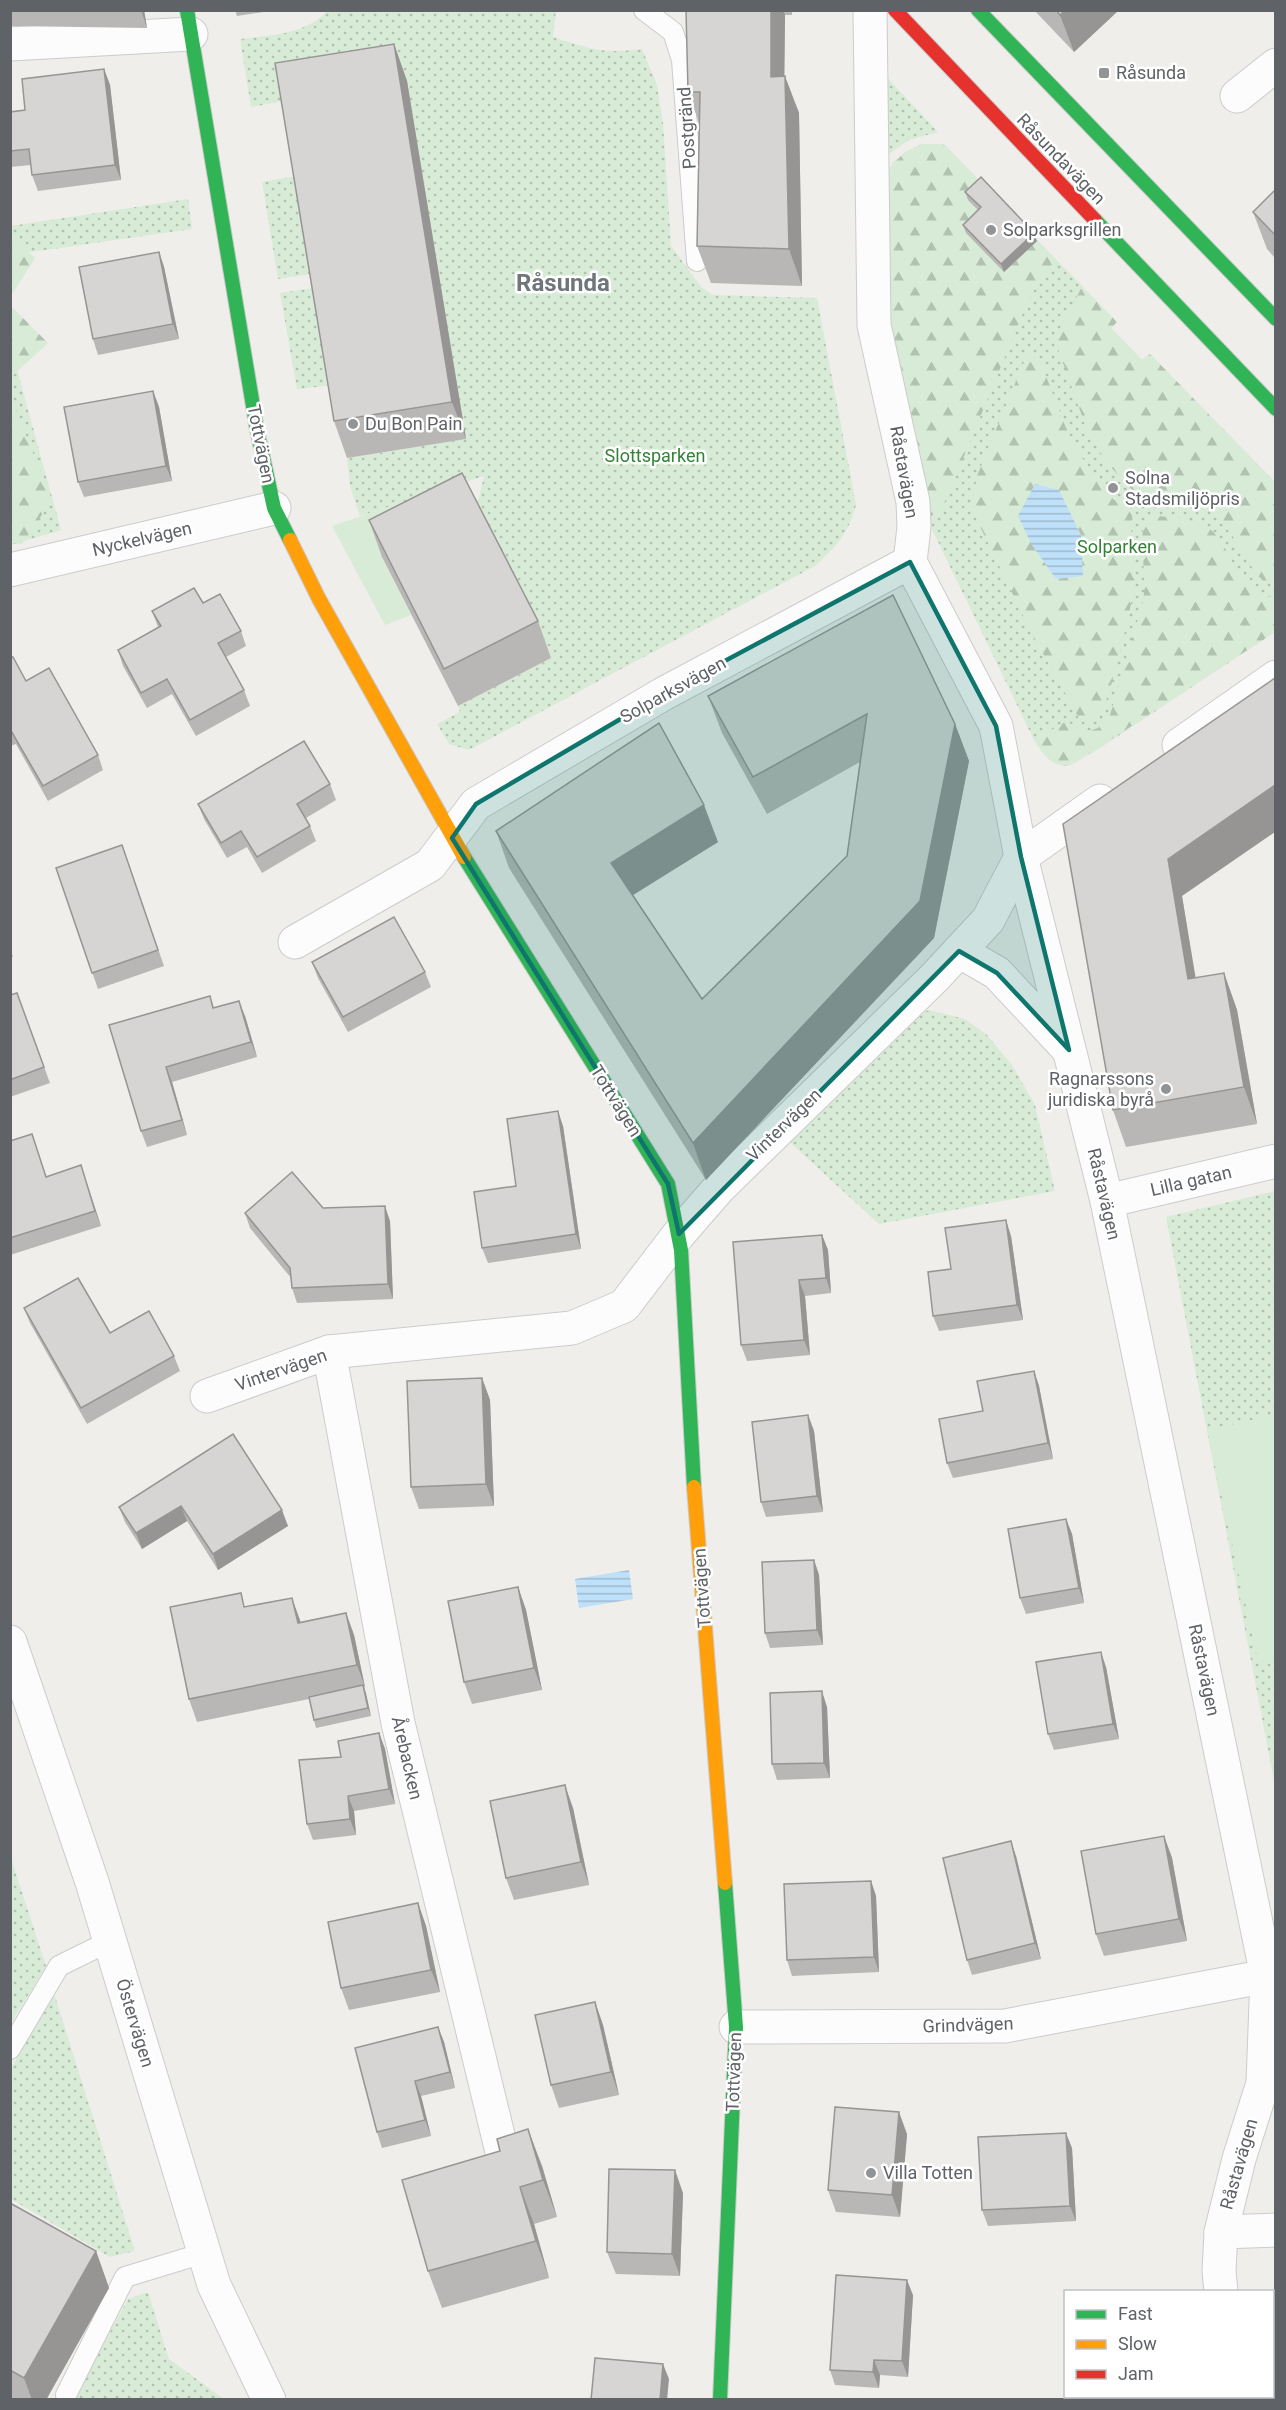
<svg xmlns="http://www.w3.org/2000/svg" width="1286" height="2410" font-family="Roboto,sans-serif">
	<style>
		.grass { fill: url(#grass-dots) }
		.forest { fill: url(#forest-firs) }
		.garden { fill: #d8ebd6 }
		.water { fill: url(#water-rules) }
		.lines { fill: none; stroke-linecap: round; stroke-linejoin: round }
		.lane-casing { stroke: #cbcccc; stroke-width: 22 }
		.street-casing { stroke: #cbcccc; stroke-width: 35 }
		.fast-casing { stroke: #cacacb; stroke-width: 16 }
		.slow-casing { stroke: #cacacb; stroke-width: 16 }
		.jam-casing { stroke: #cacacb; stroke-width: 16 }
		.lane { stroke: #fdfcfc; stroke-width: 20 }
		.street { stroke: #fdfcfc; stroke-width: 33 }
		.fast { stroke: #30b455; stroke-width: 14 }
		.slow { stroke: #ff9f0a; stroke-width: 14 }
		.jam { stroke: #e5322d; stroke-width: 14 }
		.wall { fill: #b8b7b5 }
		.shaded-wall { fill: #969594 }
		.building { fill: #d6d5d3; stroke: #969594; stroke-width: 1.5 }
		.marked { fill: #0f766e; fill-opacity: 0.2; stroke: #0f766e; stroke-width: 4.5; stroke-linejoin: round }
		.poi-dot { fill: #919496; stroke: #fff; stroke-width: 2 }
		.labels { text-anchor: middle; stroke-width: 5; stroke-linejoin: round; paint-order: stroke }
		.poi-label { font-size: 18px; fill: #5f6368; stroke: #fff; text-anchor: start }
		.street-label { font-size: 18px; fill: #5f6368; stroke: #fff }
		.park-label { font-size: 18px; fill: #348238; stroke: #fff }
		.district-label { font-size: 24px; font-weight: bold; fill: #70757a; stroke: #fff }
	</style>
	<defs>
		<pattern id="grass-dots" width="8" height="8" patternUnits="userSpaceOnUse" patternTransform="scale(1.5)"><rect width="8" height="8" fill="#d8ebd6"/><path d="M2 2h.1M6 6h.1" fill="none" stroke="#b2c2b1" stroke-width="1.8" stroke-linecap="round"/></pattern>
		<pattern id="forest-firs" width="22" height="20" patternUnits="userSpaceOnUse" patternTransform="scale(1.5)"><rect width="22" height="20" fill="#d8ebd6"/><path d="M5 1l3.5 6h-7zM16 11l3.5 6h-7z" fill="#b2c2b1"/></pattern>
		<pattern id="water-rules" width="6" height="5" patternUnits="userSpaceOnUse" patternTransform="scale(1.5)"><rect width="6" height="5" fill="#bfe0f9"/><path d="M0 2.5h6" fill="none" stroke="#9eb9cd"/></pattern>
	</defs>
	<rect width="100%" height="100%" fill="#efeeea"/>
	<g class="grass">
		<path d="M556 10 553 37C591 49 601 54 642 49L657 85 663 123 671 246 701 287 713 295 817 298 856 505C848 534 837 546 815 566L469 750 449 744 437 724 460 712 458 706 551 658 476 510 484 476 360 516 350 486 347 458 465 439 289 100 251 107 240 39C271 35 305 35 327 11Z"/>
		<path d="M880 70 938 132 909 140 883 158Z"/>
		<path d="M922 144H942L946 146 1117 322 1111 328 1142 360 1150 354 1275 482V632L1097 750 1068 766C1050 765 1043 754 1034 740L927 519 892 163 905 152Z"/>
		<path d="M301 175 317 273 278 279 262 182Z"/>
		<path d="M188 199 192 229 11 255V226Z"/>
		<path d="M319 287 335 385 297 389 280 293Z"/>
		<path d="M10 344 61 530 11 545H10Z"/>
		<path d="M929 1010 965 1019 987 1035 1012 1065 1035 1105 1055 1191 879 1224 783 1136 890 1027Z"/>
		<path d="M1275 1191V1786L1166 1217Z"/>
		<path d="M10 1855 46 1966 11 2023Z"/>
		<path d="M53 1990 135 2251 110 2257 11 2199V2069Z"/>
		<path d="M148 2292 169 2359 224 2399 73 2400 128 2299Z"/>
	</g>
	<g class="forest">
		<path d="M922 144H942L946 146 983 185 984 215 1004 272 1037 241 1056 260 1042 276 1028 301 945 502 937 512 927 519 889 330 883 174 905 152Z"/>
		<path d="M11 234 35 258 11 296Z"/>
		<path d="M1082 287 1117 322 1111 328 1142 360 1150 354 1275 482V585L1265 582 1256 574 1222 519 1209 510 1137 495 1106 462 1086 427 1058 349V332Z"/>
		<path d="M11 306 48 343 11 377Z"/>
		<path d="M1028 352H1034L1039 358 1066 428 1080 455 1113 499 1133 512C1128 539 1135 554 1135 580 1134 597 1110 701 1101 713 1095 719 1088 719 1080 720L1031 632 975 516 973 500 977 476Z"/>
		<path d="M10 396 52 500 22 544 11 543Z"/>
		<path d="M1146 515C1162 517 1189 517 1202 524 1234 539 1233 597 1275 597V632L1075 763C1055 772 1044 755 1034 740L1067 721C1084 735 1098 734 1110 715L1143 601C1148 571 1137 545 1146 515Z"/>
	</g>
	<g class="garden">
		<path d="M459 483 382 557 411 615 385 625 332 526Z"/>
		<path d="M1275 1415V1658L1258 1661 1207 1430Z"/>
	</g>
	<g class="water">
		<path d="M1035 484 1059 490 1081 535 1083 576 1056 579 1032 545 1018 516Z"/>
		<path d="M629 1570 633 1599 579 1608 575 1579Z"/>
	</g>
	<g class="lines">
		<g class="lane-casing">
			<g id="lane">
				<path d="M644 10 673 32 682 60 697 261"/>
				<path d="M10 2049 59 1966 110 1941"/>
				<path d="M66 2395 125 2277 204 2253"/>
			</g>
		</g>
		<g class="street-casing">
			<g id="street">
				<path d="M870 10 874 325 913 502 914 527 910 562 996 726 1021 857 1107 1201 1267 1976 1263 2083 1239 2159 1221 2232 1219 2271 1221 2292"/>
				<path d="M10 44 191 34"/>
				<path d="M1237 96 1276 65"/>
				<path d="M10 570 274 508"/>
				<path d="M1179 745 1276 677"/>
				<path d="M295 942 430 865 476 804 663 694 910 562"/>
				<path d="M959 951 997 973 1068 1049"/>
				<path d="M1107 1201 1276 1161"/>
				<path d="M329 1352 398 1723 504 2160"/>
				<path d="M207 1396 329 1352 572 1328 624 1306 679 1234 719 1188 935 977 988 920 1021 857 1100 801"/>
				<path d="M10 1642 92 1882 214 2285 269 2400"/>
				<path d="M736 2027 1005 2026 1267 1976"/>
				<path d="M1221 2232 1276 2230"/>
				<path d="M1248 2396 1249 2400"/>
			</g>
		</g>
		<g class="fast-casing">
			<g id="fast">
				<path d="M187 10 257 430 274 508 290 540"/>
				<path d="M978 10 1276 319"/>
				<path d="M1095 220 1276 409"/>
				<path d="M464 857 668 1184 681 1250 694 1487"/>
				<path d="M720 2400 736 2027 725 1883"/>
			</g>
		</g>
		<g class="slow-casing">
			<g id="slow">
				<path d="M290 540 319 599 464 857"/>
				<path d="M694 1487 725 1883"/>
			</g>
		</g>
		<g class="jam-casing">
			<path id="jam" d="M895 10 1095 220"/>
		</g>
		<use href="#lane" class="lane"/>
		<use href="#street" class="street"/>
		<use href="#fast" class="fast"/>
		<use href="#slow" class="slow"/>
		<use href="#jam" class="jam"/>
	</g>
	<g class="wall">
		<path d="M10 10H144L147 28 10 26Z"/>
		<path d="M235 10H276L237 16Z"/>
		<path d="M686 10H792V15H785L784 76 799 113 802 286 711 283 697 246 699 123 688 92Z"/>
		<path d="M1034 10H1119L1074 52Z"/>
		<path d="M394 44 407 81 466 439 347 458 334 421Z"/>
		<path d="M104 69 110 85 121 180 38 191 32 175 31 165 10 167V112L25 110Z"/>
		<path d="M1275 190V258L1267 249 1253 212Z"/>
		<path d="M965 192 1037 241 1004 272 966 233 963 225 978 210 968 200Z"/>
		<path d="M159 252 164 267 179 339 98 355 93 339Z"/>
		<path d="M153 391 159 407 172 481 84 497 78 482Z"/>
		<path d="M369 520 538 621 551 658 458 706 382 557Z"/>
		<path d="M203 603 241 631 246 646 226 657 244 690 250 706 196 736 172 694 147 708 123 666 118 650 158 627 152 611Z"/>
		<path d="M10 658 26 681 98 755 103 770 48 801 16 744 10 746Z"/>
		<path d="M708 696 955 724 969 761 934 938 706 1180 509 868 496 831 718 842 633 895 702 999 847 856 860 762 767 814 722 733Z"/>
		<path d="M330 784 336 800 306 818 310 826 316 841 262 873 247 847 227 858 204 819 198 804Z"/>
		<path d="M1063 824 1182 896 1195 978 1224 973 1237 1010 1257 1124 1126 1147 1113 1110Z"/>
		<path d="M122 845 164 966 98 989 56 868Z"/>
		<path d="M10 948 13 957 10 958Z"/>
		<path d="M312 962 425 972 431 987 348 1032 318 978Z"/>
		<path d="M17 993 50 1083 10 1097V995Z"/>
		<path d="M210 996 214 1008 245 1016 257 1057 172 1082 187 1135 147 1147 141 1131 109 1025Z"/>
		<path d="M563 1126 581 1249 488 1263 482 1248 516 1186Z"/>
		<path d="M32 1134 46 1176 86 1181 101 1226 10 1255V1141Z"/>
		<path d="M323 1208 390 1221 393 1299 297 1303 292 1288 291 1278 250 1228 245 1213Z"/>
		<path d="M822 1235 828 1250 831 1293 805 1296 810 1355 747 1361 741 1345Z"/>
		<path d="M1011 1236 1023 1320 939 1331 933 1316 951 1269Z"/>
		<path d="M24 1308 110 1333 174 1356 180 1371 87 1424 30 1323Z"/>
		<path d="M1034 1371 1039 1386 1053 1459 953 1478 947 1463 983 1411Z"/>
		<path d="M482 1378 490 1400 494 1506 419 1509 411 1487Z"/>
		<path d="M808 1415 814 1431 823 1512 766 1517 761 1502Z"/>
		<path d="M233 1434 288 1526 218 1570 187 1521 142 1549 125 1522 119 1507Z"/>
		<path d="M1066 1519 1072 1534 1084 1603 1026 1614 1020 1598Z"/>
		<path d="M814 1560 819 1575 823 1645 770 1648 765 1633Z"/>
		<path d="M518 1587 526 1610 542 1690 472 1704 464 1682Z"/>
		<path d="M246 1607 301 1622 346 1613 354 1635 365 1687 363 1688 371 1716 316 1728 314 1720 309 1699 197 1722 189 1699Z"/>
		<path d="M1106 1667 1119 1739 1054 1750 1048 1734Z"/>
		<path d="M827 1707 830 1778 777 1780 772 1764Z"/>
		<path d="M379 1733 385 1749 395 1804 354 1811 356 1835 313 1840 307 1824 341 1757Z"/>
		<path d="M573 1808 589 1885 514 1900 506 1878Z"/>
		<path d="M1164 1836 1172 1858 1187 1941 1104 1956 1096 1934Z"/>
		<path d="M1016 1856 1041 1959 972 1975 967 1960Z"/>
		<path d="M871 1881 876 1896 879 1972 792 1976 787 1960Z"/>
		<path d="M418 1903 426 1926 440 1992 349 2010 341 1988Z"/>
		<path d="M595 2002 603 2025 619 2095 559 2108 551 2085Z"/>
		<path d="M438 2027 444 2042 455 2088 421 2096 431 2136 382 2148 377 2132Z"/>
		<path d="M907 2134 900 2217 836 2212 828 2190Z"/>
		<path d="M1072 2148 1076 2221 988 2226 982 2210Z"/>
		<path d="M500 2151 542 2166 557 2217 534 2224 549 2278 442 2308 428 2271Z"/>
		<path d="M683 2193 680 2276 616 2274 607 2252Z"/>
		<path d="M10 2203 96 2251 109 2288 46 2400 10 2399Z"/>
		<path d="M913 2295 908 2377 880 2375 879 2388 835 2385 830 2370Z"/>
	</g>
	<g class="shaded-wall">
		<path d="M141 10H144L147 28Z"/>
		<path d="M771 10H783L785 15 784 114 771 77Z"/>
		<path d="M1065 10H1119L1074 52 1060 15Z"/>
		<path d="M394 44 407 81 466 439 452 402Z"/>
		<path d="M104 69 110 85 121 180 115 165Z"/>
		<path d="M785 76 799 113 802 286 789 249Z"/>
		<path d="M1034 233 1037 241 1004 272 1001 264Z"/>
		<path d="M159 252 164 267 179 339 173 324Z"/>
		<path d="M153 391 159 407 172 481 166 466Z"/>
		<path d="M955 724 969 761 934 938 706 1180 693 1143Z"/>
		<path d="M1275 785V832L1182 896 1202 1016 1188 979 1168 859Z"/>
		<path d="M704 805 718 842 625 900 611 863Z"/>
		<path d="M1224 973 1237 1010 1257 1124 1244 1087Z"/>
		<path d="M239 1001 245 1016 257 1057 251 1042Z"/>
		<path d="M166 1067 172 1082 187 1135 182 1120Z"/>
		<path d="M558 1111 563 1126 581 1249 576 1234Z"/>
		<path d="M81 1165 86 1181 101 1226 95 1211Z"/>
		<path d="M385 1206 390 1221 393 1299 388 1284Z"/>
		<path d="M1006 1220 1011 1236 1023 1320 1017 1305Z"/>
		<path d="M822 1235 828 1250 831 1293 826 1278Z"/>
		<path d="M799 1280 805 1296 810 1355 804 1340Z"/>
		<path d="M1034 1371 1039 1386 1053 1459 1048 1443Z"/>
		<path d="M482 1378 490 1400 494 1506 486 1484Z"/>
		<path d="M808 1415 814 1431 823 1512 817 1496Z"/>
		<path d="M181 1506 187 1521 142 1549 136 1533Z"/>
		<path d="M282 1510 288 1526 218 1570 213 1554Z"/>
		<path d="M1066 1519 1072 1534 1084 1603 1079 1588Z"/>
		<path d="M814 1560 819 1575 823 1645 817 1630Z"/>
		<path d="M518 1587 526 1610 542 1690 534 1668Z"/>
		<path d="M292 1598 300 1620 306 1645 298 1623Z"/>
		<path d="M346 1613 354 1635 365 1687 357 1665Z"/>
		<path d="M1101 1652 1106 1667 1119 1739 1113 1724Z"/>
		<path d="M363 1685 366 1693 371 1716 368 1708Z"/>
		<path d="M822 1691 827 1707 830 1778 824 1763Z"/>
		<path d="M379 1733 385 1749 395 1804 389 1789Z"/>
		<path d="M565 1785 573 1808 589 1885 581 1862Z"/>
		<path d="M348 1796 354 1811 356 1835 350 1819Z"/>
		<path d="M1164 1836 1172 1858 1187 1941 1179 1919Z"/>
		<path d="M1011 1841 1016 1856 1041 1959 1035 1943Z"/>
		<path d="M871 1881 876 1896 879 1972 874 1957Z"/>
		<path d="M418 1903 426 1926 440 1992 431 1970Z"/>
		<path d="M595 2002 603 2025 619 2095 611 2072Z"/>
		<path d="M438 2027 444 2042 455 2088 450 2072Z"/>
		<path d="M415 2081 421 2096 431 2136 425 2120Z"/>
		<path d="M899 2112 907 2134 900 2217 892 2195Z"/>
		<path d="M528 2129 542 2166 557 2217 543 2180Z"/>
		<path d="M1066 2133 1072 2148 1076 2221 1070 2206Z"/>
		<path d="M675 2170 683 2193 680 2276 672 2254Z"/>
		<path d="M520 2187 534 2224 549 2278 536 2241Z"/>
		<path d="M96 2251 109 2288 46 2400H32L24 2378Z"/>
		<path d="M907 2280 913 2295 908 2377 902 2361Z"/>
		<path d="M874 2360 880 2375 879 2388 873 2372Z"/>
		<path d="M663 2364 669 2379 667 2400H660Z"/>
	</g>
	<g class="building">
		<path d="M686 10H771V77L785 76 789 249 697 246 700 92H688Z"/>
		<path d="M1056 10H1065L1060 15Z"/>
		<path d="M394 44 452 402 334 421 275 63Z"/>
		<path d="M104 69 115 165 32 175 29 149 10 151V112L25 110 22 79Z"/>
		<path d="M981 177 1034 233 1001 264 963 225 981 207 965 192Z"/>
		<path d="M1275 190V235L1253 212Z"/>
		<path d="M159 252 173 324 93 339 79 267Z"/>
		<path d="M153 391 166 466 78 482 64 407Z"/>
		<path d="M462 473 538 621 444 669 369 520Z"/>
		<path d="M194 588 203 603 220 594 241 631 218 643 244 690 190 720 167 679 141 693 118 650 161 626 152 611Z"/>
		<path d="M893 595 955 724 920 901 693 1143 496 831 659 723 704 805 611 863 702 999 847 856 867 714 753 777 708 696Z"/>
		<path d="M13 657 26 681 49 668 98 755 43 786 10 729V658Z"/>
		<path d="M1275 678V785L1168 859 1188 979 1224 973 1244 1087 1113 1110 1063 824Z"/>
		<path d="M304 741 330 784 297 804 310 826 257 857 241 831 221 843 198 804Z"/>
		<path d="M122 845 158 950 92 973 56 868Z"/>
		<path d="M394 917 425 972 343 1017 312 962Z"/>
		<path d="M17 993 44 1067 10 1080V995Z"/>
		<path d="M210 996 213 1008 239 1001 251 1042 166 1067 182 1120 141 1131 109 1025Z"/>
		<path d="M558 1111 576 1234 482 1248 474 1192 516 1186 507 1119Z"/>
		<path d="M32 1134 46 1177 81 1165 95 1211 10 1238V1141Z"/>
		<path d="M292 1172 323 1208 385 1206 388 1284 292 1288 290 1268 245 1213Z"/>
		<path d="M1006 1220 1017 1305 933 1316 928 1272 951 1269 945 1228Z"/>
		<path d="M822 1235 826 1278 799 1280 804 1340 741 1345 733 1242Z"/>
		<path d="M78 1278 110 1333 149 1311 174 1356 81 1408 24 1308Z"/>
		<path d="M1034 1371 1048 1443 947 1463 939 1419 983 1411 977 1381Z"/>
		<path d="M482 1378 486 1484 411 1487 407 1381Z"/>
		<path d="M808 1415 817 1496 761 1502 752 1422Z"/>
		<path d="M233 1434 282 1510 213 1554 181 1506 136 1533 119 1507Z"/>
		<path d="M1066 1519 1079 1588 1020 1598 1008 1529Z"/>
		<path d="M814 1560 817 1630 765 1633 762 1562Z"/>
		<path d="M518 1587 534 1668 464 1682 448 1601Z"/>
		<path d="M241 1593 244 1607 292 1598 298 1623 346 1613 357 1665 189 1699 170 1607Z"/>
		<path d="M1101 1652 1113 1724 1048 1734 1036 1662Z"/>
		<path d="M363 1685 368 1708 314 1720 309 1697Z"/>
		<path d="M822 1691 824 1763 772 1764 770 1693Z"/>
		<path d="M379 1733 389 1789 348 1796 350 1819 307 1824 299 1760 341 1757 338 1741Z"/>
		<path d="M565 1785 581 1862 506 1878 490 1801Z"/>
		<path d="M1164 1836 1179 1919 1096 1934 1081 1851Z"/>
		<path d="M1011 1841 1035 1943 967 1960 943 1858Z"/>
		<path d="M871 1881 874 1957 787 1960 784 1884Z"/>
		<path d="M418 1903 431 1970 341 1988 328 1922Z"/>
		<path d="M595 2002 611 2072 551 2085 535 2015Z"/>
		<path d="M438 2027 450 2072 415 2081 425 2120 377 2132 355 2048Z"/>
		<path d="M835 2107 899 2112 892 2195 828 2190Z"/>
		<path d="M528 2129 543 2180 520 2187 536 2241 428 2271 402 2180 500 2151 497 2139Z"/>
		<path d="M1066 2133 1070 2206 982 2210 978 2137Z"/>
		<path d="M609 2169 675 2170 672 2254 607 2252Z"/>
		<path d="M10 2203 96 2251 24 2378 10 2370Z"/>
		<path d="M836 2275 907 2280 902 2361 874 2360 873 2372 830 2370Z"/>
		<path d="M595 2358 663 2364 660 2400H591Z"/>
	</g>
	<path class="marked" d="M910 562 996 726 1021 857 1069 1050 997 973 959 951 679 1234 668 1184 452 838 476 804 663 694Z"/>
	<g class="poi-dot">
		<rect x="1098" y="67" width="12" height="12" rx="3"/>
		<circle cx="991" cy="230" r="6"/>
		<circle cx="353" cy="424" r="6"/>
		<circle cx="1113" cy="488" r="6"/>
		<circle cx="1166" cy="1089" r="6"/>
		<circle cx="871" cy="2173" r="6"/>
	</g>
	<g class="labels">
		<g class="poi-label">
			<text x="1116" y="79">Råsunda</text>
			<text x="1003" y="236">Solparksgrillen</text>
			<text x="365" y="430">Du Bon Pain</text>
			<text x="1125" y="484">Solna<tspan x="1125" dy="21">Stadsmiljöpris</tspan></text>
			<text x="1154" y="1085" text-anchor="end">Ragnarssons<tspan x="1154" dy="21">juridiska byrå</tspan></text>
			<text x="883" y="2179">Villa Totten</text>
		</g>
		<g class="street-label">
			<text transform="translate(687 128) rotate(-94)" y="6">Postgränd</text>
			<text transform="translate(1061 159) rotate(46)" y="6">Råsundavägen</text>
			<text transform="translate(261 444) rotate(79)" y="6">Tottvägen</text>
			<text transform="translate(904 472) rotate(80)" y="6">Råstavägen</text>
			<text transform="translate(142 539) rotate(-13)" y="6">Nyckelvägen</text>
			<text transform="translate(673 690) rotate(-29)" y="6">Solparksvägen</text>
			<text transform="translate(616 1101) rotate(58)" y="6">Tottvägen</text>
			<text transform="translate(784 1125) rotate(-44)" y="6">Vintervägen</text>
			<text transform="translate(1191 1181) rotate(-13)" y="6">Lilla gatan</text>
			<text transform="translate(1104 1194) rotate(77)" y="6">Råstavägen</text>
			<text transform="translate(281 1370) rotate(-19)" y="6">Vintervägen</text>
			<text transform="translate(702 1588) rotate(-94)" y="6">Tottvägen</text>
			<text transform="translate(1204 1670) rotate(78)" y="6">Råstavägen</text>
			<text transform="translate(407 1758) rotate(77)" y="6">Årebacken</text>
			<text transform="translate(135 2023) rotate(73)" y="6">Östervägen</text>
			<text transform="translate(968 2025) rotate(-2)" y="6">Grindvägen</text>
			<text transform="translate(734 2072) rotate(-88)" y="6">Tottvägen</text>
			<text transform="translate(1239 2164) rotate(-74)" y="6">Råstavägen</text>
		</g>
		<g class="park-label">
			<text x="655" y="462">Slottsparken</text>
			<text x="1117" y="553">Solparken</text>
		</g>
		<g class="district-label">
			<text x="563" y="291">Råsunda</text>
		</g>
	</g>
	<rect width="1286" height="2410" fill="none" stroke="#5f6368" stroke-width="24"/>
	<rect x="1064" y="2290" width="210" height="108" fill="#ffffff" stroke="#bfc1c3" stroke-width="1.5"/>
	<rect x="1076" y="2310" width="30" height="9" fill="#30b455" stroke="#bfc1c3" stroke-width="1.5"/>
	<text x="1118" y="2320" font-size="18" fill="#5f6368">Fast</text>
	<rect x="1076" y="2340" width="30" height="9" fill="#ff9f0a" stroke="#bfc1c3" stroke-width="1.5"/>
	<text x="1118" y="2350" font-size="18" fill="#5f6368">Slow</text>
	<rect x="1076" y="2370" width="30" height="9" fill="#e5322d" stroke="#bfc1c3" stroke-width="1.5"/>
	<text x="1118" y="2380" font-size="18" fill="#5f6368">Jam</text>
</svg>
